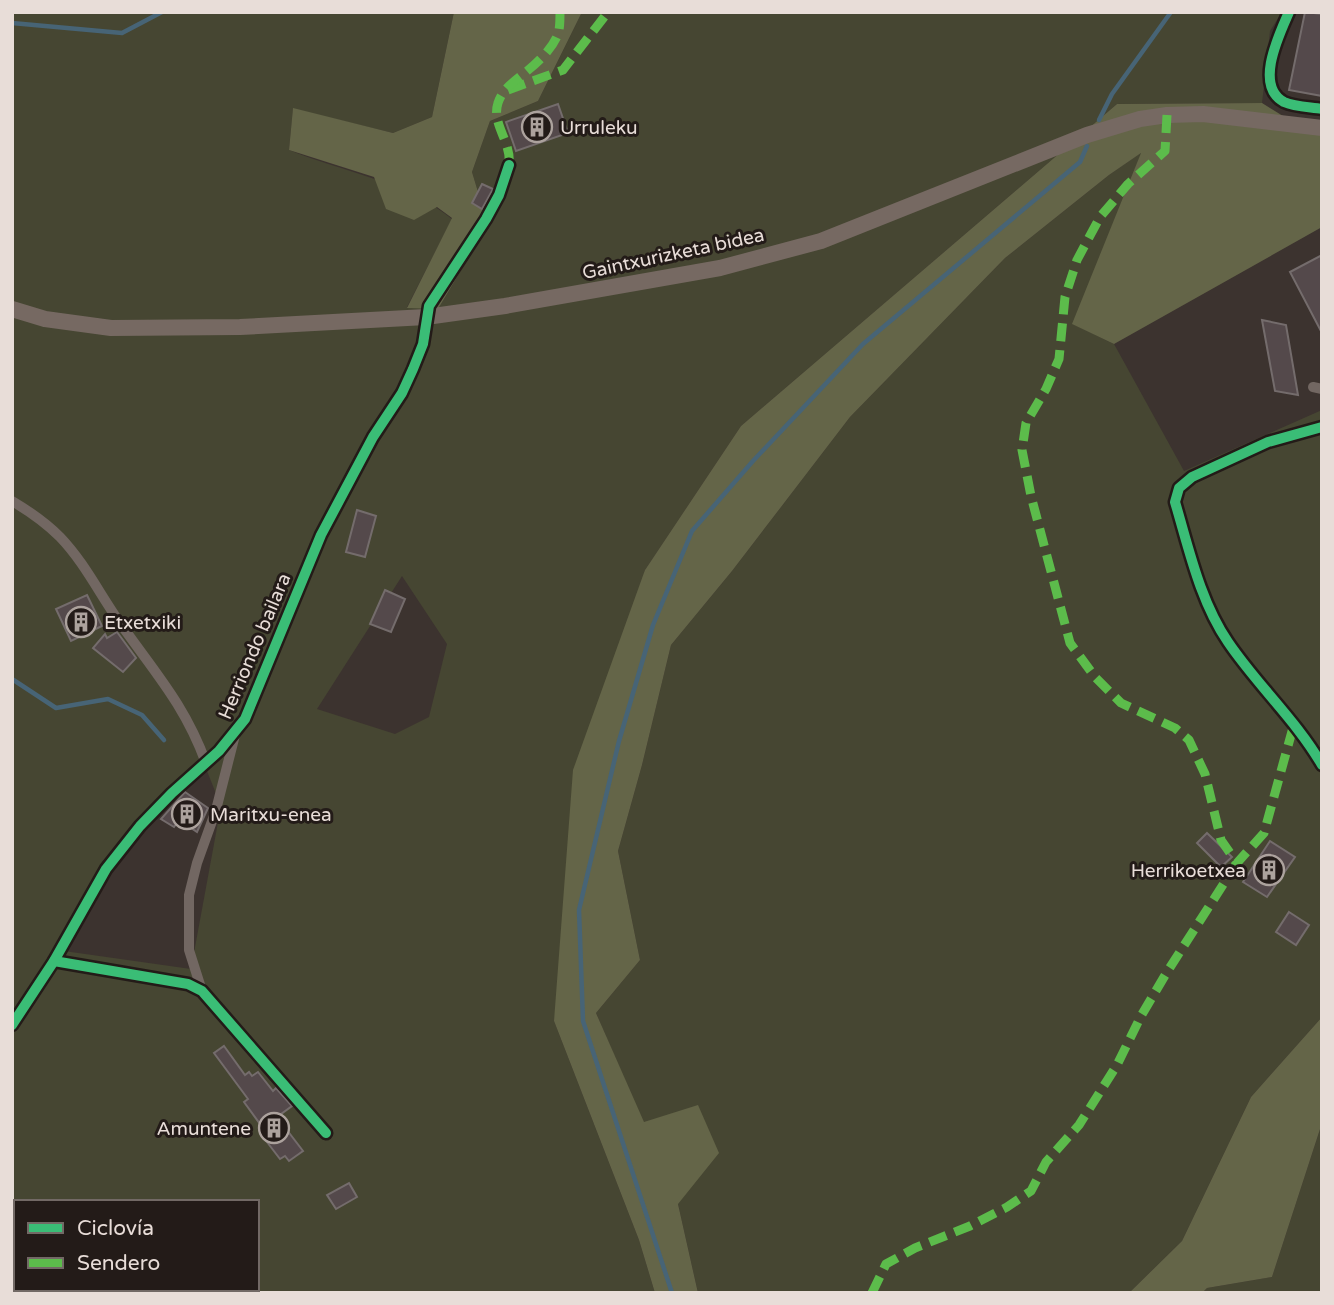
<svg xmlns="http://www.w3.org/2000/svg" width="1334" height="1305" font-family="'Varela Round',sans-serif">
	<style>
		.green { fill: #464632; fill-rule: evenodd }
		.forest { fill: #646548 }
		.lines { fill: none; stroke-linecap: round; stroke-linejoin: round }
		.stream { stroke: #476476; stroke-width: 4.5 }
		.building { fill: #54494b; stroke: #746c6c; stroke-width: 2 }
		.street { stroke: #726762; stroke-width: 10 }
		.secondary { stroke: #766962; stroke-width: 16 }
		.quiet { stroke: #5cbc4b; stroke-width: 9; stroke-dasharray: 18 9; stroke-linecap: butt }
		.cycleway-casing { stroke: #231b18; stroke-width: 15 }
		.cycleway { stroke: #3abd76; stroke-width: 10 }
		.labels { text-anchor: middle; stroke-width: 6; stroke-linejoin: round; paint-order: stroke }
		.poi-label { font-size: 19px; fill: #e8ddd8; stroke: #231b18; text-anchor: start }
		.street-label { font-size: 19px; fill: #e8ddd8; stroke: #231b18 }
	</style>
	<rect width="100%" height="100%" fill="#3c332f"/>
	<g class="green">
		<path d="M12 12H454L432 117 393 133 293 109 289 150C343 172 405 181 452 219L407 307 438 309 488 225 472 172 490 121 538 101 582 12H1282L1270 31 1262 103 1117 104 741 426 645 570 554 1021 639 1240 655 1293H12ZM402 576 447 644 429 717 395 734 317 709ZM207 771 221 806 191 969 64 951 127 842ZM16 1202H257V1289H16Z"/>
		<path d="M1142 152 1073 324 1114 344 1184 471 1322 410V1017L1251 1097 1182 1241 1129 1293H698L678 1204 596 1013 640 960 618 851 642 765 671 645 732 571 850 417 1005 258 1109 175Z"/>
		<path d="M1322 1123V1293H1202L1207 1288 1272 1277Z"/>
	</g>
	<g class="forest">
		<path d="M454 12H582L538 101 490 121 472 172 488 225 438 309 407 308 452 218 437 207 414 220 386 209 374 177 289 150 293 108 393 133 432 117Z"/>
		<path d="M1262 103 1283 116 1322 122V227L1114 344 1072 324 1141 153 1109 175 1005 258 850 417 732 571 671 645 642 765 618 851 640 960 596 1013 644 1122 698 1105 719 1153 678 1204 698 1293H655L639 1240 554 1021 573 770 645 570 741 426 1117 104Z"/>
		<path d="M1322 1017V1123L1272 1277 1207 1288 1202 1293H1129L1182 1241 1251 1097Z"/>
	</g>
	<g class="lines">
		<g class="stream">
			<path d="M12 23 122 33 162 12"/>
			<path d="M1099 120 1112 94 1171 12"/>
			<path d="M12 679 56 708 108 699 142 715 164 740"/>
			<path d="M672 1293 583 1021 579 910 619 741 653 625 692 531 753 461 863 344 1080 162 1087 146"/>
		</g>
	</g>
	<g class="building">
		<path d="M1305 12 1322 14V96L1289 90Z"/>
		<path d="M558 104 568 133 516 151 506 122Z"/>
		<path d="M482 184 493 189 482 209 472 203Z"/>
		<path d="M1322 255V333L1290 272Z"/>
		<path d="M1262 320 1286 325 1298 395 1275 391Z"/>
		<path d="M357 510 376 516 365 557 346 552Z"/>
		<path d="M385 590 405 599 391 632 370 624Z"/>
		<path d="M87 595 102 626 71 641 56 609Z"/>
		<path d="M117 632 136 658 123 672 93 648 105 634 107 638Z"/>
		<path d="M185 792 208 808 197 832 179 820 174 827 161 819Z"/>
		<path d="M1207 833 1232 857 1221 867 1197 843Z"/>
		<path d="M1270 841 1295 857 1267 897 1243 882Z"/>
		<path d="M1289 912 1309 925 1296 945 1276 932Z"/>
		<path d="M224 1046 245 1075 249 1072 252 1076 258 1072 273 1091 276 1088 292 1106 277 1117 303 1151 289 1161 285 1156 280 1159 267 1142 271 1139 244 1102 248 1099 214 1053Z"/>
		<path d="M349 1183 357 1197 336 1209 327 1195Z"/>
	</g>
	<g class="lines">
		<g class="street">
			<path d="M1289 12C1279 35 1254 86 1284 102 1295 107 1310 107 1322 109"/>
			<path d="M1313 387 1322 389"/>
			<path d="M1322 427 1268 442 1192 477 1179 488 1175 502C1189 549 1200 601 1228 642 1257 685 1296 720 1322 765"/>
			<path d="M12 501C29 511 46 523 60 537 86 564 102 599 125 630 158 676 186 708 206 763"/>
			<path d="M54 961 188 984 202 991 326 1133"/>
			<path d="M202 991 189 950V895L197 863 216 810 235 735"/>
			<path d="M12 1025 54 961 106 869 140 826 172 793 219 751 245 719 321 535 373 437 402 393 413 369 423 344 429 306 486 219 499 195 509 165"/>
		</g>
		<path class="secondary" d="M12 309 45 319 111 328 240 327 426 317 505 306 720 268 821 241 1087 135 1140 119 1167 115 1203 114 1322 128"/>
		<g class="quiet">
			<path d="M508 90 563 70 608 12"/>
			<path d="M1167 115 1165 151 1128 184 1100 217 1077 260 1065 297 1059 359 1046 389 1026 423 1022 450 1031 496 1070 643 1095 677 1121 703 1175 728 1189 740 1205 774 1221 840 1237 863 1264 833 1294 724"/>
			<path d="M509 165C512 142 491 124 498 103 502 90 512 83 522 75 535 65 552 50 558 34 560 28 560 19 560 12"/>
			<path d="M872 1293 886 1264 915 1248 970 1226 1007 1207 1031 1191 1046 1162 1079 1125 1117 1065 1141 1016 1167 972 1237 863"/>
		</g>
		<g class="cycleway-casing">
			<g id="cycleway">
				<path d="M1289 12C1279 35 1254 86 1284 102 1295 107 1310 107 1322 109"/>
				<path d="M1322 427 1268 442 1192 477 1179 488 1175 502C1189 549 1200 601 1228 642 1257 685 1296 720 1322 765"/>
				<path d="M54 961 188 984 202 991 326 1133"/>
				<path d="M12 1025 54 961 106 869 140 826 172 793 219 751 245 719 321 535 373 437 402 393 413 369 423 344 429 306 486 219 499 195 509 165"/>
			</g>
		</g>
		<use href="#cycleway" class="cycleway"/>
	</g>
	<defs>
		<g id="building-ring" transform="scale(1.575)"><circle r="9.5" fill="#231b18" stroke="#aca29d" stroke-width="1.5"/><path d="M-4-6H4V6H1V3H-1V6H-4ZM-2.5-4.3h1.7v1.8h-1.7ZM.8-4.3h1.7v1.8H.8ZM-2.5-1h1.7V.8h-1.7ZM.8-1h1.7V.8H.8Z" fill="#aca29d"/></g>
	</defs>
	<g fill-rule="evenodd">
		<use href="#building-ring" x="537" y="127"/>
		<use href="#building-ring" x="81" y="622"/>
		<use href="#building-ring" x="187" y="814"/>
		<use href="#building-ring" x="1269" y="870"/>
		<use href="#building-ring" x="274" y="1128"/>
	</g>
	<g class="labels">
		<g class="poi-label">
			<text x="560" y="134">Urruleku</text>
			<text x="104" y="629">Etxetxiki</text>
			<text x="210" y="821">Maritxu-enea</text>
			<text x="1246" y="877" text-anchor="end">Herrikoetxea</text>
			<text x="251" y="1135" text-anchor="end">Amuntene</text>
		</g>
		<g class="street-label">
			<text transform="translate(673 253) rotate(-12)" y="7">Gaintxurizketa bidea</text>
			<text transform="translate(254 646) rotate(-67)" y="7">Herriondo bailara</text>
		</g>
	</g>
	<rect width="1334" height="1305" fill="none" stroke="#e8ddd8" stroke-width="28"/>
	<rect x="14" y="1200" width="245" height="91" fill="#231b18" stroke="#726965" stroke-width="2"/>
	<rect x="28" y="1223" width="35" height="10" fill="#3abd76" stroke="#726965" stroke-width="2"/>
	<text x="77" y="1235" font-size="21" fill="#e8ddd8">Ciclovía</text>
	<rect x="28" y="1258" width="35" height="10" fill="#5cbc4b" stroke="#726965" stroke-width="2"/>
	<text x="77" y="1270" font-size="21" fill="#e8ddd8">Sendero</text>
</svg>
